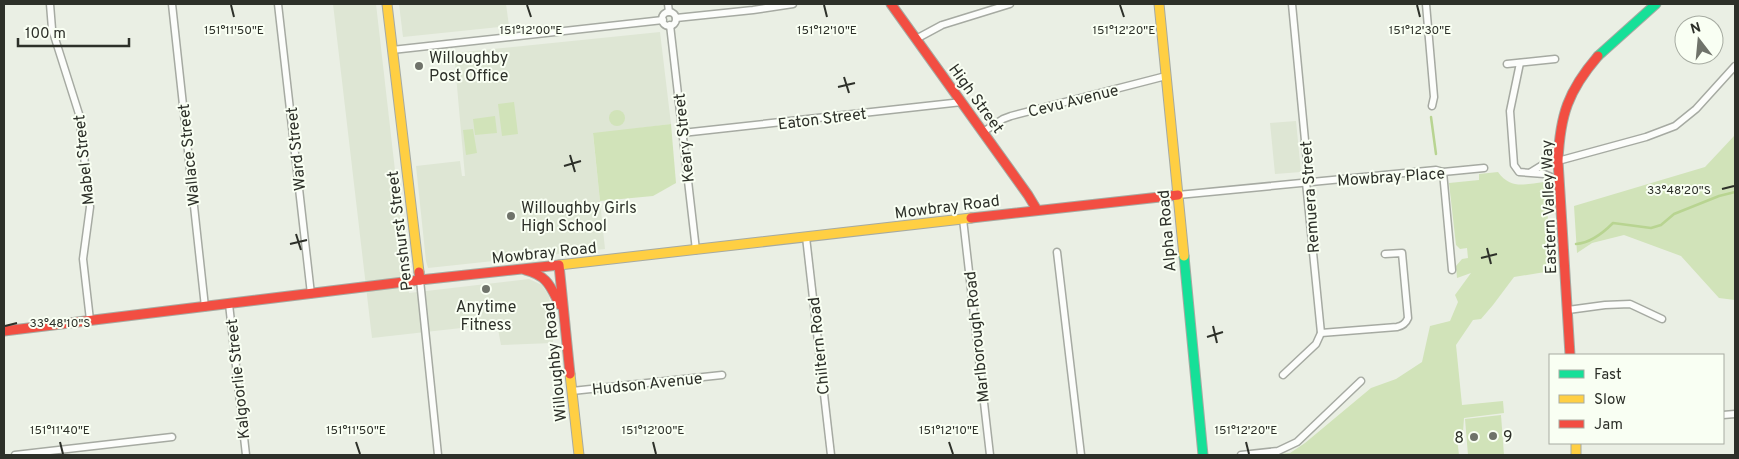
<svg xmlns="http://www.w3.org/2000/svg" width="1739" height="459" font-family="Overpass,sans-serif">
	<style>
		.built { fill: #dee6d4 }
		.green { fill: #d1e3b9 }
		.lines { fill: none; stroke-linecap: round; stroke-linejoin: round }
		.stream { stroke: #b8d491; stroke-width: 2.5 }
		.street-casing { stroke: #a6aaa2; stroke-width: 9 }
		.fast-casing { stroke: #a6aaa2; stroke-width: 11 }
		.slow-casing { stroke: #a6aaa2; stroke-width: 11 }
		.jam-casing { stroke: #a6aaa2; stroke-width: 11 }
		.street { stroke: #fcfdfb; stroke-width: 6 }
		.fast { stroke: #16e098; stroke-width: 9 }
		.slow { stroke: #ffcf43; stroke-width: 9 }
		.jam { stroke: #f24e42; stroke-width: 9 }
		.ticks { fill: none; stroke: #2d3029; stroke-width: 2 }
		.poi-dot { fill: #6f736a; stroke: #f9fff3; stroke-width: 2 }
		.labels { text-anchor: middle; stroke-width: 4; stroke-linejoin: round; paint-order: stroke }
		.poi-label { font-size: 16px; fill: #2d3029; stroke: #f9fff3; text-anchor: start }
		.street-label { font-size: 16px; fill: #2d3029; stroke: #f9fff3 }
		.ticks-label { font-size: 12px; text-anchor: middle; fill: #2d3029; stroke: #f9fff3; stroke-width: 4; stroke-linejoin: round; paint-order: stroke }
	</style>
	<rect width="100%" height="100%" fill="#eaefe4"/>
	<g class="built">
		<path d="M333 4H376L409 293 529 279 542 285 549 296 553 321V343L501 345 497 324 372 338Z"/>
		<path d="M399 4H506L509 26 403 37Z"/>
		<path d="M660 32 671 124 593 134 605 249 428 268 426 261 416 166 460 161 462 176H465L454 53Z"/>
		<path d="M1296 121 1301 172 1275 174 1270 123Z"/>
	</g>
	<g class="green">
		<path d="M514 102 518 134 502 136 498 104Z"/>
		<circle cx="617" cy="118" r="8"/>
		<path d="M495 116 497 133 475 135 473 119Z"/>
		<path d="M671 124 676 183 653 196 600 201 593 133Z"/>
		<path d="M473 129 477 153 466 155 463 130Z"/>
		<path d="M1735 135V300L1719 298 1681 256 1624 235 1592 243 1577 253 1574 206 1705 167Z"/>
		<path d="M1498 172C1511 190 1525 184 1544 182L1546 187 1550 254H1549L1545 272 1514 277 1493 305 1481 319 1473 320 1456 345 1462 405 1503 401 1504 413 1464 418 1463 432 1455 433 1457 438 1459 455H1270L1290 453 1305 443 1371 388 1396 379 1422 362 1430 326 1450 321 1458 302 1455 295 1471 273 1457 278 1456 266 1462 259 1468 258 1467 248 1460 249 1456 245 1449 183 1479 180V174Z"/>
		<path d="M1501 415 1504 455H1468L1465 419Z"/>
	</g>
	<g class="lines">
		<g class="stream">
			<path d="M1431 117 1436 154"/>
			<path d="M1576 244C1591 243 1603 233 1613 223L1651 228 1661 225 1674 214 1719 196 1735 192"/>
		</g>
		<g class="street-casing">
			<g id="street">
				<path d="M50 4 52 29 79 114 90 207 83 259 90 320"/>
				<path d="M172 4 205 307"/>
				<path d="M278 4 311 294"/>
				<path d="M668 4 669 12"/>
				<path d="M1426 4 1434 97 1432 106"/>
				<circle cx="669" cy="19" r="7"/>
				<path d="M676 18 753 10 793 4"/>
				<path d="M670 25 696 250"/>
				<path d="M916 39 942 25 1010 4"/>
				<path d="M392 50 663 20"/>
				<path d="M1520 63 1510 111 1514 165 1519 172 1544 174 1558 180"/>
				<path d="M1507 64 1555 59"/>
				<path d="M983 132 1003 119 1011 116 1166 76"/>
				<path d="M682 133 962 102"/>
				<path d="M1558 161 1646 137 1675 126 1696 109 1735 66"/>
				<path d="M1443 172 1452 270"/>
				<path d="M1531 172 1544 164 1557 148"/>
				<path d="M1178 195 1436 170 1443 172 1484 168"/>
				<path d="M963 219 990 455"/>
				<path d="M806 237 831 455"/>
				<path d="M1057 252 1081 455"/>
				<path d="M420 280 438 455"/>
				<path d="M229 304 246 455"/>
				<path d="M1568 310 1605 305 1630 304 1662 319"/>
				<path d="M1321 333 1397 327C1402 326 1406 323 1408 318L1402 253 1385 254"/>
				<path d="M1283 375 1316 344 1321 333 1306 182 1308 172 1292 4"/>
				<path d="M572 391 722 375"/>
				<path d="M1723 415 1735 414"/>
				<path d="M15 455 172 437"/>
				<path d="M1241 455 1278 451 1297 442 1361 381"/>
			</g>
		</g>
		<g class="fast-casing">
			<g id="fast">
				<path d="M1598 56 1656 4"/>
				<path d="M1184 256 1203 455"/>
			</g>
		</g>
		<g class="slow-casing">
			<g id="slow">
				<path d="M387 4 419 272"/>
				<path d="M1159 4 1184 256"/>
				<path d="M559 265 971 218"/>
				<path d="M570 374 579 455"/>
				<path d="M1576 443V455"/>
			</g>
		</g>
		<g class="jam-casing">
			<g id="jam">
				<path d="M891 4 1028 195 1037 210"/>
				<path d="M971 218 1178 195"/>
				<path d="M525 270C548 276 550 286 560 305"/>
				<path d="M419 272 420 280 559 265 570 374"/>
				<path d="M4 331 420 280"/>
				<path d="M1570 355 1558 161C1560 115 1568 91 1598 56"/>
			</g>
		</g>
		<use href="#street" class="street"/>
		<use href="#fast" class="fast"/>
		<use href="#slow" class="slow"/>
		<use href="#jam" class="jam"/>
	</g>
	<path class="ticks" d="M231 5 234 17M527 5 531 17M824 5 827 17M1120 5 1124 17M1417 5 1420 17M844 77 849 93M838 87 855 83M570 155 575 172M564 166 581 161M1722 189 1734 186M296 234 301 250M290 244 307 240M1487 248 1491 264M1481 258 1497 254M5 326 17 323M1213 326 1217 343M1207 337 1223 332M60 442 63 454M356 442 360 454M653 442 656 454M949 442 953 454M1246 442 1249 454"/>
	<g class="poi-dot">
		<circle cx="419" cy="66" r="5"/>
		<circle cx="511" cy="216" r="5"/>
		<circle cx="486" cy="289" r="5"/>
		<circle cx="1493" cy="436" r="5"/>
		<circle cx="1474" cy="437" r="5"/>
	</g>
	<g class="labels">
		<g class="poi-label">
			<text x="429" y="63">Willoughby<tspan x="429" dy="18">Post Office</tspan></text>
			<text x="521" y="213">Willoughby Girls<tspan x="521" dy="18">High School</tspan></text>
			<text x="486" y="312" text-anchor="middle">Anytime<tspan x="486" dy="18">Fitness</tspan></text>
			<text x="1503" y="442">9</text>
			<text x="1464" y="443" text-anchor="end">8</text>
		</g>
		<g class="street-label">
			<text transform="translate(977 98) rotate(54)" y="6">High Street</text>
			<text transform="translate(1073 100) rotate(-14)" y="6">Cevu Avenue</text>
			<text transform="translate(822 118) rotate(-7)" y="6">Eaton Street</text>
			<text transform="translate(683 138) rotate(-96)" y="6">Keary Street</text>
			<text transform="translate(295 149) rotate(-96)" y="6">Ward Street</text>
			<text transform="translate(188 155) rotate(-96)" y="6">Wallace Street</text>
			<text transform="translate(83 160) rotate(-96)" y="6">Mabel Street</text>
			<text transform="translate(1391 176) rotate(-4)" y="6">Mowbray Place</text>
			<text transform="translate(1309 197) rotate(-94)" y="6">Remuera Street</text>
			<text transform="translate(947 206) rotate(-7)" y="6">Mowbray Road</text>
			<text transform="translate(1548 207) rotate(-92)" y="6">Eastern Valley Way</text>
			<text transform="translate(399 231) rotate(-97)" y="6">Penshurst Street</text>
			<text transform="translate(1166 231) rotate(-95)" y="6">Alpha Road</text>
			<text transform="translate(544 252) rotate(-6)" y="6">Mowbray Road</text>
			<text transform="translate(976 337) rotate(-96)" y="6">Marlborough Road</text>
			<text transform="translate(818 346) rotate(-96)" y="6">Chiltern Road</text>
			<text transform="translate(554 362) rotate(-96)" y="6">Willoughby Road</text>
			<text transform="translate(237 379) rotate(-96)" y="6">Kalgoorlie Street</text>
			<text transform="translate(647 383) rotate(-6)" y="6">Hudson Avenue</text>
		</g>
	</g>
	<g class="ticks-label">
		<text x="234" y="34">151°11'50"E</text>
		<text x="531" y="34">151°12'00"E</text>
		<text x="827" y="34">151°12'10"E</text>
		<text x="1124" y="34">151°12'20"E</text>
		<text x="1420" y="34">151°12'30"E</text>
		<text x="1679" y="194">33°48'20"S</text>
		<text x="60" y="327">33°48'10"S</text>
		<text x="60" y="434">151°11'40"E</text>
		<text x="356" y="434">151°11'50"E</text>
		<text x="653" y="434">151°12'00"E</text>
		<text x="949" y="434">151°12'10"E</text>
		<text x="1246" y="434">151°12'20"E</text>
	</g>
	<rect width="1739" height="459" fill="none" stroke="#2d3029" stroke-width="10"/>
	<rect x="1549" y="354" width="175" height="90" fill="#f9fff3" stroke="#a7aca2"/>
	<rect x="1559" y="370" width="25" height="8" fill="#16e098" stroke="#a7aca2"/>
	<text x="1594" y="379" font-size="15" fill="#2d3029">Fast</text>
	<rect x="1559" y="395" width="25" height="8" fill="#ffcf43" stroke="#a7aca2"/>
	<text x="1594" y="404" font-size="15" fill="#2d3029">Slow</text>
	<rect x="1559" y="420" width="25" height="8" fill="#f24e42" stroke="#a7aca2"/>
	<text x="1594" y="429" font-size="15" fill="#2d3029">Jam</text>
	<g transform="translate(1699 40) rotate(344)"><circle r="24" fill="#f9fff3" stroke="#a7aca2"/>
	<path d="M0-4L9 19L0 12L-9 19Z" fill="#6f736a"/>
	<text y="-8" font-size="14" font-weight="bold" text-anchor="middle" fill="#2d3029">N</text>
	</g>
	<path d="M18 38v8h111v-8" fill="none" stroke="#2d3029" stroke-width="2.5"/>
	<text x="25" y="38" font-size="15" fill="#2d3029" stroke="#f9fff3" stroke-width="4" paint-order="stroke">100 m</text>
</svg>
